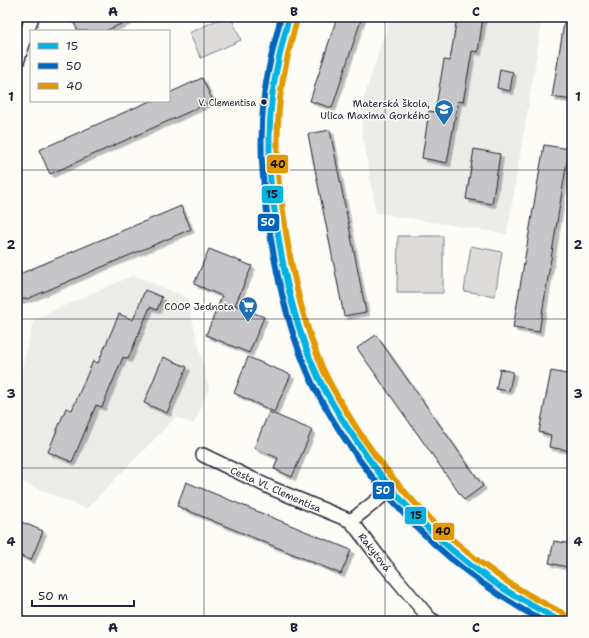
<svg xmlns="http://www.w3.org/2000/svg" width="589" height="638" font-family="'Shantell Sans',sans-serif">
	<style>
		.built { fill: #ecece9 }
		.green { fill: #dddcdb; stroke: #807f8b }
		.building { fill: #c6c6c8; stroke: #22223b; filter: url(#shadow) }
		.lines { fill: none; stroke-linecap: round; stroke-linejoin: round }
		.minor-casing { stroke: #22223b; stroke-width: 16 }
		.minor { stroke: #fdfcf7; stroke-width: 13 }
		.bus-1-casing { stroke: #fdfcf7; stroke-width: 9 }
		.bus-2-casing { stroke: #fdfcf7; stroke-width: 9 }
		.bus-3-casing { stroke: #fdfcf7; stroke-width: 9 }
		.bus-1 { stroke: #05b2e2; stroke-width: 6 }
		.bus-2 { stroke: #0065bd; stroke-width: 6 }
		.bus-3 { stroke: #e29906; stroke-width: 6 }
		.grid { fill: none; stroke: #22223b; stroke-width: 1; stroke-opacity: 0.55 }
		.bus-dot { fill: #22223b; stroke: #fdfcf7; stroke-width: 1.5 }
		.labels { text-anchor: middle; stroke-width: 3; stroke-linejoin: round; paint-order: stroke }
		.bus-label { font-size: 9px; fill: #22223b; stroke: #fdfcf7; text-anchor: end }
		.poi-label { font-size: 10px; fill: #22223b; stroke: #fdfcf7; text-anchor: end }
		.street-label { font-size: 10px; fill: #22223b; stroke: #fdfcf7 }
		.line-badge { stroke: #fdfcf7; stroke-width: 1.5 }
		.badge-label { font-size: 11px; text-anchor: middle; font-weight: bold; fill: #fff }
		.pale-badge-label { font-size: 11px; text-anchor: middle; font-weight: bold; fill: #111 }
		.neatline { fill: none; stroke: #22223b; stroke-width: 1.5 }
		.grid-label { font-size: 13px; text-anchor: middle; font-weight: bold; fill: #22223b }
	</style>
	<defs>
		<filter id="shadow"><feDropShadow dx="3.5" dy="3.5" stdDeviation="0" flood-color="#0004"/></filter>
	</defs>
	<rect width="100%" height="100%" fill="#fdfcf7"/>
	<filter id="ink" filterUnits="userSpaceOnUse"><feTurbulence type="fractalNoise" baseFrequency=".025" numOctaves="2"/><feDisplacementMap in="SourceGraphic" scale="8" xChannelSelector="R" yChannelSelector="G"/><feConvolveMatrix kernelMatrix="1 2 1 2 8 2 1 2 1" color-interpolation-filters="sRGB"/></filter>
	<g filter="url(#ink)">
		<g class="built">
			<path d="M390 17H543L507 234 376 213 362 132V115L364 98Z"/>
			<path d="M134 275 187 298 209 388 194 424 176 417 86 509 17 480V389L34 319Z"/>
		</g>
		<g class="green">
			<path d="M224 17H231L241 40 201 58 189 33Z"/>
			<path d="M398 236H443V293H397Z"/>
			<path d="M471 246 502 252 495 296 464 291Z"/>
		</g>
		<g class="building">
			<path d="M71 17H137L105 31H78Z"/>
			<path d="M337 17H362L332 108 310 101Z"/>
			<path d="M457 17H483L478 52 472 51 463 102 458 101 447 163 422 158 429 111 435 112 444 60 450 61Z"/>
			<path d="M565 17H572V100L552 97Z"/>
			<path d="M500 69 513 72 510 91 497 88Z"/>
			<path d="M202 78 213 101 50 174 39 150 150 101H169V93Z"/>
			<path d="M330 130 366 312 344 316 308 134Z"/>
			<path d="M544 145 569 149 539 332 513 328Z"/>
			<path d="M474 149 500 154 492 204 466 199Z"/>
			<path d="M181 206 191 229 27 299 26 298 17 301V275Z"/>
			<path d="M209 249 252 266 235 305 264 317 249 353 206 335 222 296 194 284Z"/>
			<path d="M145 290 162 297 157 310 150 307 128 359 123 357 102 407 96 405 72 462 48 452 66 408 72 410 93 361 98 363 119 314 133 320Z"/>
			<path d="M376 335 483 486 464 500 357 348Z"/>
			<path d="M163 357 187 367 167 413 144 403Z"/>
			<path d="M248 357 291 375 274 412 234 393Z"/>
			<path d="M500 369 513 372 509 391 496 389Z"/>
			<path d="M551 371 572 375V398L569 412 572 413V451L549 447 551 435 539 432Z"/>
			<path d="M269 412 312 430 292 477 274 469 278 458 254 448Z"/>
			<path d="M186 482 351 550 341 574 177 506Z"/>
			<path d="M17 520 43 531 31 560 17 554Z"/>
			<path d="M554 541 572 544V568L549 563Z"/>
		</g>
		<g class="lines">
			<g class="minor-casing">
				<g id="minor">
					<path d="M289 17C286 30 281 42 279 55 271 94 268 134 270 174 271 189 274 205 276 220 282 268 293 315 311 360 319 381 331 402 343 421 395 507 469 577 560 621"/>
					<path d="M17 62 32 17"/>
					<path d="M203 455 271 488 351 521"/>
					<path d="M391 489 351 521 385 565 430 619 434 621"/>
				</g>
			</g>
			<use href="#minor" class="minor"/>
			<g class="bus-1-casing">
				<path id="bus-1" d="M289 17C282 44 275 70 272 98 269 123 269 149 270 174 271 192 275 210 277 228 284 276 295 325 315 370 325 393 339 415 353 436 390 493 438 544 495 583 515 597 538 609 560 621"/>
			</g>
			<g class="bus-2-casing">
				<path id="bus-2" d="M281 17C274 44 267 70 264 97 259 143 262 181 269 226 276 275 287 324 307 371 316 394 330 415 343 436 394 514 461 577 543 621"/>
			</g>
			<g class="bus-3-casing">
				<path id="bus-3" d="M297 19C290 46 283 71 280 99 277 124 277 149 278 173 279 191 283 209 285 226 292 274 303 322 322 367 332 390 346 411 359 432 396 488 444 538 499 576 520 591 542 602 564 614"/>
			</g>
			<use href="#bus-1" class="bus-1"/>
			<use href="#bus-2" class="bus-2"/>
			<use href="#bus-3" class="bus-3"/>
		</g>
	</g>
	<path class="grid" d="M204 17V621M385 17V621M17 170H572M17 319H572M17 468H572"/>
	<defs>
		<g id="school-pin" transform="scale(1)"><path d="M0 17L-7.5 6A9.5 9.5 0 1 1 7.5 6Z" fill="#1f6fb2" stroke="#fdfcf7"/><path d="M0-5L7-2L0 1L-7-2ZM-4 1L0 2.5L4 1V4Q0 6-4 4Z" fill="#fff"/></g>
		<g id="supermarket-pin" transform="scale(1)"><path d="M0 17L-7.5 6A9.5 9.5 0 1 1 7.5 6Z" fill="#1f6fb2" stroke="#fdfcf7"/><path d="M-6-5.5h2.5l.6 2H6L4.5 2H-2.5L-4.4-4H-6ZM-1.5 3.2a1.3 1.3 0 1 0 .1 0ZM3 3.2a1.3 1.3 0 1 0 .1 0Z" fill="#fff"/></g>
	</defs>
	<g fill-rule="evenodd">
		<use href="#school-pin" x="444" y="109"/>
		<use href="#supermarket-pin" x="248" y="306"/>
	</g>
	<circle class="bus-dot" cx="264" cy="102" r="3.5"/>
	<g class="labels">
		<g class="bus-label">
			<text x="256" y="106">V. Clementisa</text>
		</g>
		<g class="poi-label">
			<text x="430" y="107">Materská škola,<tspan x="430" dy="12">Ulica Maxima Gorkého</tspan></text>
			<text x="234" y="310">COOP Jednota</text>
		</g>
		<g class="street-label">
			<text transform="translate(276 489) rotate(24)" y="4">Cesta Vl. Clementisa</text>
			<text transform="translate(375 552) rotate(52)" y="4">Rakytová</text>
		</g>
	</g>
	<g class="line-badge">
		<rect x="266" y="154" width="23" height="20" rx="4" fill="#e29906"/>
		<rect x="261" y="185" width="23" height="19" rx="4" fill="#05b2e2"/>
		<rect x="257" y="213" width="23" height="19" rx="4" fill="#0065bd"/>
		<rect x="372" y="481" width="23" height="19" rx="4" fill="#0065bd"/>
		<rect x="404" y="506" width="23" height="19" rx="4" fill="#05b2e2"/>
		<rect x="432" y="522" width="23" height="19" rx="4" fill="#e29906"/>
	</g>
	<g class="badge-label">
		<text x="268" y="226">50</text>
		<text x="383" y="494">50</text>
	</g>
	<g class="pale-badge-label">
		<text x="278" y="168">40</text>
		<text x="272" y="198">15</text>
		<text x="416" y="519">15</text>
		<text x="443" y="535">40</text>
	</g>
	<rect width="589" height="638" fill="none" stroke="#fdfcf7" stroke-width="44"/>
	<rect x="30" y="30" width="140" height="72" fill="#fdfcf7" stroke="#a5a5ac"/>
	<rect x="38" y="43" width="20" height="6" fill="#05b2e2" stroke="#a5a5ac"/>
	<text x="66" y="50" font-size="12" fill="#22223b">15</text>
	<rect x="38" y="63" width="20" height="6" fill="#0065bd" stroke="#a5a5ac"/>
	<text x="66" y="70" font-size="12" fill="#22223b">50</text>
	<rect x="38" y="83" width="20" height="6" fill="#e29906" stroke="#a5a5ac"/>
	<text x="66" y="90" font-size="12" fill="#22223b">40</text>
	<path d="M32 600v6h102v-6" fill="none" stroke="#22223b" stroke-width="2"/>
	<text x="38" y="600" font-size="12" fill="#22223b" stroke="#fdfcf7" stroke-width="3" paint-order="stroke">50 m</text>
	<rect x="22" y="22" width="545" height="594" class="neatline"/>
	<g class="grid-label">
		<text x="113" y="16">A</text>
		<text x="294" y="16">B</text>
		<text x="476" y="16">C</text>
		<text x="11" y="101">1</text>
		<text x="578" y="101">1</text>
		<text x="11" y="249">2</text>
		<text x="578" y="249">2</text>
		<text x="11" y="398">3</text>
		<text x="578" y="398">3</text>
		<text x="11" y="546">4</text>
		<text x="578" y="546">4</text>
		<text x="113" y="632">A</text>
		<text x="294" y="632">B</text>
		<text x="476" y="632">C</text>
	</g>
</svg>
